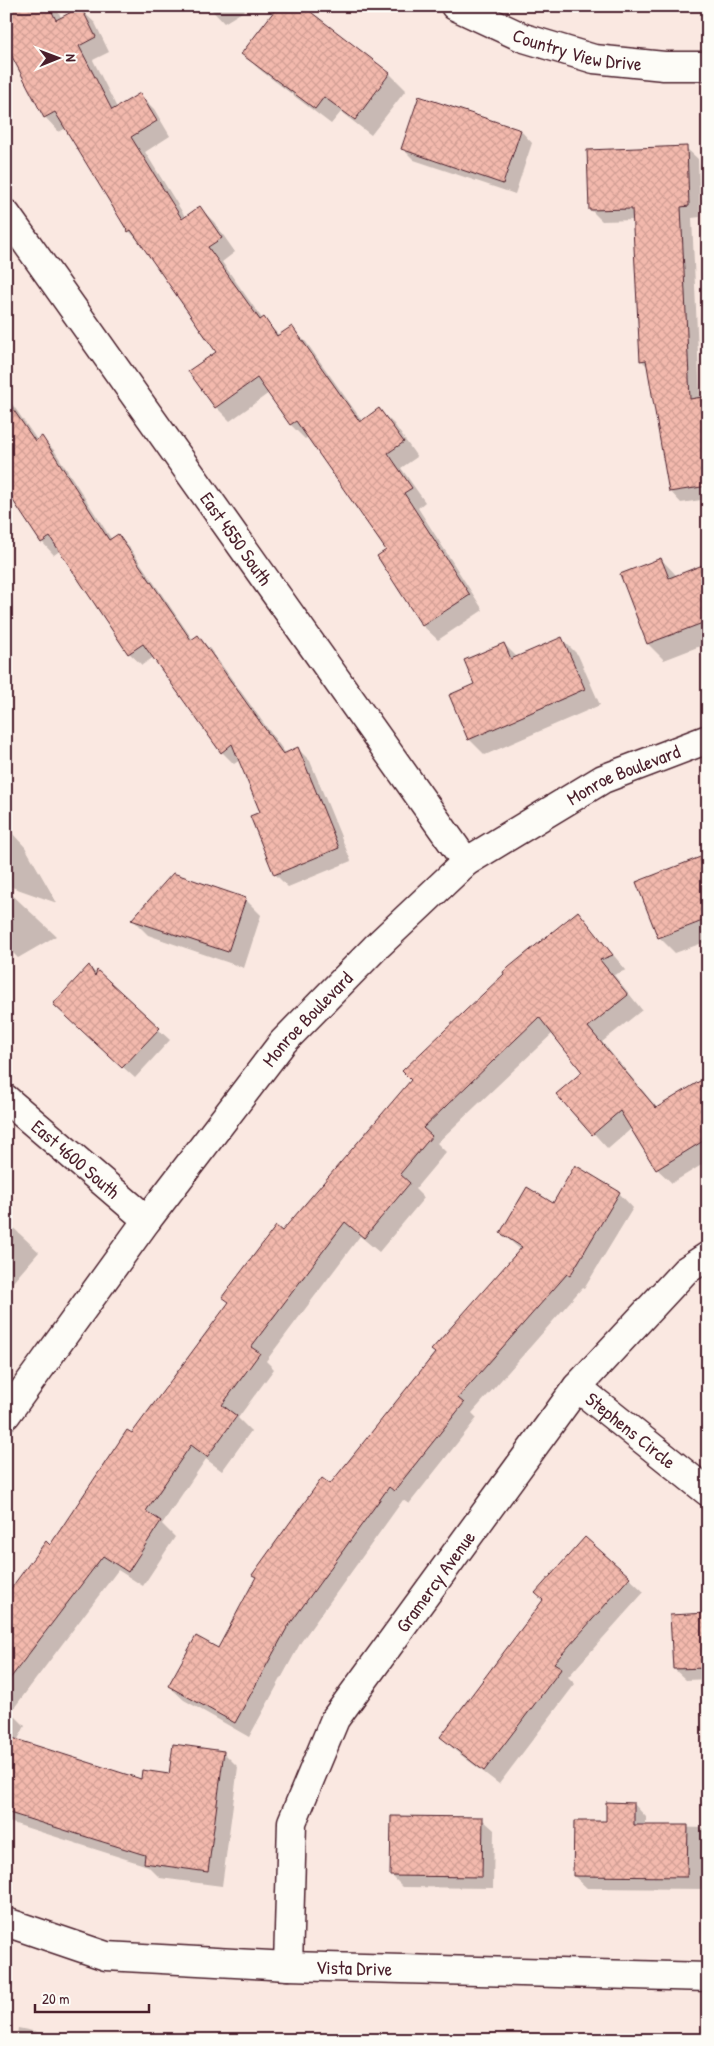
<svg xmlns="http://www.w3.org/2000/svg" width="714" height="2046" font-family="'Patrick Hand',sans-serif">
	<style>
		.shadow { fill: #0003 }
		.building { fill: url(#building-cross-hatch); stroke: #4a1f2b }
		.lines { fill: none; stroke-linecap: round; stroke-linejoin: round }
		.street-casing { stroke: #4a1f2b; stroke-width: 31 }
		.secondary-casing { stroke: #4a1f2b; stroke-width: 31 }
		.street { stroke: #fdfcf7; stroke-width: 28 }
		.secondary { stroke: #fdfcf7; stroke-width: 28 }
		.labels { text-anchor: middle; stroke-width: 4.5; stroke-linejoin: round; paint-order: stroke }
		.street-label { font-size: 19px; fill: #4a1f2b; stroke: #fdfcf7 }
	</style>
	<defs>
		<pattern id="building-cross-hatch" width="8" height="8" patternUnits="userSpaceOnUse" patternTransform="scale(1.25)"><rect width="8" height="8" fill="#f3b9ad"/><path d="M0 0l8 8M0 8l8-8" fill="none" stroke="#d29f95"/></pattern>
	</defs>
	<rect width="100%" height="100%" fill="#fae8e1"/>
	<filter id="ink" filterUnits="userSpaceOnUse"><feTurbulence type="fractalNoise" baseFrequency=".02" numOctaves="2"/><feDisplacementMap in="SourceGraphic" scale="10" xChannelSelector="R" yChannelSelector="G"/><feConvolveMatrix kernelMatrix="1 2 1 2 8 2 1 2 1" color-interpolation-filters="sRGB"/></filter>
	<g filter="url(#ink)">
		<g class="shadow">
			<path d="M6 6H55L62 19 80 9 95 23 109 52 93 60 117 108 140 95 154 109 170 136 145 152 186 218 200 208 214 222 235 252 222 262 263 320 280 336 291 328 306 342 363 422 379 410 394 424 417 457 401 468 425 502 418 508 483 610 438 640 423 626 379 556 388 550 308 437 305 439 291 425 269 393 230 421 216 407 217 352 144 246 129 231 66 128 59 132 45 117Z"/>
			<path d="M208 6H252L224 23Z"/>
			<path d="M301 6 390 74 406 90 371 135 341 112 331 124 259 69 243 54Z"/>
			<path d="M521 131 532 143 515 194 414 160 403 149Z"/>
			<path d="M686 148 698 159 700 217 692 218 700 399H708V499L681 503 670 491 648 367 641 360 634 220 602 221 591 210Z"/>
			<path d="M6 395 37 440 41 438 54 450 112 540 118 536 130 548 193 640 198 637 210 649 286 754 298 749 310 761 351 861 288 887 275 874 262 813 240 760 234 764 222 752 154 657 142 665 129 653 61 550 54 555 42 542 6 487Z"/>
			<path d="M661 559 677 576 708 564V643L664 660 648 644 622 575Z"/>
			<path d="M562 639 578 655 600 705 485 755 469 739 475 685 504 644 518 658Z"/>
			<path d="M6 831 9 835 12 833 25 847 57 903 6 885Z"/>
			<path d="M6 889 56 936 18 958 6 946Z"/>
			<path d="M245 899 261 915 244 968 148 935 132 919Z"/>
			<path d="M578 913 626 970 614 975 642 1010 602 1042 658 1109 708 1078V1161L672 1183 657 1169 632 1128 608 1149 558 1094 584 1072 553 1033 437 1143 446 1152 415 1189 424 1198 379 1252 360 1236 266 1361 274 1369 238 1418 251 1431 222 1471 206 1459 162 1524 175 1537 143 1586 118 1570 11 1712 25 1726 17 1741 142 1781 170 1776 223 1752 238 1767 222 1886 160 1878 148 1866 6 1821V1597L50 1546 282 1233Z"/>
			<path d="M708 920V941L675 953 659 937Z"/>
			<path d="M89 967 170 1040 135 1078 66 1015Z"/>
			<path d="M619 1193 633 1208 584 1289 582 1288 472 1413 477 1418 409 1504 403 1500 301 1642 249 1737 184 1700 169 1686 218 1650 330 1486 521 1250 501 1233 553 1204Z"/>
			<path d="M6 1221 39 1252 6 1290Z"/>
			<path d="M586 1538 644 1592 568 1677 575 1684 499 1784 456 1751 441 1737 544 1600Z"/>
			<path d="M708 1614V1679L686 1680 674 1669Z"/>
			<path d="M634 1804 646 1817V1827L708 1828V1889L587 1888 574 1876 607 1822Z"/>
			<path d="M482 1819 494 1830 493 1888 403 1887 392 1876Z"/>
			<path d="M18 2028 78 2040H6V2032L17 2036Z"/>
		</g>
		<g class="building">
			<path d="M6 6H49L56 20 81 7 96 37 79 46 112 110 140 93 157 121 131 137 182 219 200 206 222 238 208 247 260 320 264 317 277 336 292 326 360 422 379 408 404 442 388 453 412 488 404 493 470 595 422 626 377 556 386 550 296 421 290 425 257 378 215 408 188 371 216 352 131 230 128 232 55 112 44 118 6 45Z"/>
			<path d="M278 6H303L390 73 355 120 324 97 315 109 241 54Z"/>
			<path d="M419 96 521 130 503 184 401 149Z"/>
			<path d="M687 146 689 206 681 207 690 399 708 396V486L669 492 646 360 640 361 632 209 589 210 587 150Z"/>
			<path d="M6 399 35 441 42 436 109 540 118 534 191 640 198 635 283 754 298 747 339 848 274 875 250 816 260 812 232 744 221 753 143 644 128 654 50 537 41 543 6 490Z"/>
			<path d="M661 558 669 578 708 563V621L647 644 620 574Z"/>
			<path d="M562 637 585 689 468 740 449 695 474 684 464 660 504 643 511 659Z"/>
			<path d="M708 854V919L658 938 636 882Z"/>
			<path d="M173 873 246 898 228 952 131 920Z"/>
			<path d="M578 911 613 955 600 960 628 995 588 1027 656 1108 708 1076V1138L656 1170 620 1111 592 1135 556 1094 582 1072 539 1017 423 1128 432 1136 400 1174 410 1183 364 1238 345 1222 251 1347 260 1353 222 1405 237 1416 207 1457 191 1445 146 1511 161 1521 128 1572 103 1556 6 1684V1595L46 1541 50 1545 127 1430 132 1433 229 1302 222 1297 276 1226 282 1231 411 1080 402 1071 504 974 503 972Z"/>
			<path d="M89 965 95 976 97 970 160 1028 122 1068 53 1004Z"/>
			<path d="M575 1165 620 1192 570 1276 567 1274 458 1398 464 1403 394 1491 389 1487 287 1628 235 1723 168 1686 196 1636 218 1648 256 1577 252 1575 322 1478 330 1484 435 1353 431 1350 522 1247 500 1233 527 1187 553 1203Z"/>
			<path d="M585 1537 630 1577 554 1663 562 1668 484 1771 440 1737 543 1600 535 1593Z"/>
			<path d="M708 1613V1668L673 1669 670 1615Z"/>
			<path d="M6 1736 141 1779 142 1770 169 1774 173 1744 224 1751 208 1872 144 1863 145 1855 6 1812Z"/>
			<path d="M606 1802 634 1803V1825H688L687 1877 573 1876 574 1821H606Z"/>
			<path d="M391 1816 483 1817 482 1877 390 1876Z"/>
		</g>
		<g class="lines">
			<g class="street-casing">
				<g id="street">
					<path id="s1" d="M455 6 524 38 594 59 664 66H708"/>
					<path id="s2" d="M6 214 466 862"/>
					<path id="s3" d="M6 1099 147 1220"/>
					<path id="s4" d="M577 1387 708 1492"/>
					<path id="s5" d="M6 1922 106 1956 288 1966 708 1977"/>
					<path id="s6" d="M288 1966 292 1822 335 1719 577 1387 685 1271 708 1256"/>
				</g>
			</g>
			<g class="secondary-casing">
				<g id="secondary">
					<path id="s7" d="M6 1415 147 1220 283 1042 375 948 466 862 603 779 708 739"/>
				</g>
			</g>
			<use href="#street" class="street"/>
			<use href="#secondary" class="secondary"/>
		</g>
	</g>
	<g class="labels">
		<g class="street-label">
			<text dy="7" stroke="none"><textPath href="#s1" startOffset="131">Country View Drive</textPath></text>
			<text dy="7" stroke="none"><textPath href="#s2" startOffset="398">East 4550 South</textPath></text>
			<text dy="7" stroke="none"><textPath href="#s7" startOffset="902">Monroe Boulevard</textPath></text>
			<text dy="7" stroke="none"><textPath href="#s7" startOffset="498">Monroe Boulevard</textPath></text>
			<text dy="7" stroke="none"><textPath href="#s3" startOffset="92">East 4600 South</textPath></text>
			<text dy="7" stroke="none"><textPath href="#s4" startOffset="69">Stephens Circle</textPath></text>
			<text dy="7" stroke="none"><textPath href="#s6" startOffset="426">Gramercy Avenue</textPath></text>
			<text dy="7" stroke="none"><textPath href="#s5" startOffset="354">Vista Drive</textPath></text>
		</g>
	</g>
	<rect width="714" height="2046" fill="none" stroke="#fdfcf7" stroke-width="25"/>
	<rect x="12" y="12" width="689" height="2021" fill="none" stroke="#4a1f2b" stroke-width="2" filter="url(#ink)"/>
	<g transform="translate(58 58) rotate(89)" stroke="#fdfcf7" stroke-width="4" paint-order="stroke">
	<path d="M0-4L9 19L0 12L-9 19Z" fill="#4a1f2b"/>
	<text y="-8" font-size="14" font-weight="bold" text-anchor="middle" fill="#4a1f2b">N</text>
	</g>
	<path d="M35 2004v8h114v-8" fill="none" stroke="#4a1f2b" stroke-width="2.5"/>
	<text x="42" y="2004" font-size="15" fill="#4a1f2b" stroke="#fdfcf7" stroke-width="4" paint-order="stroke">20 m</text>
</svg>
